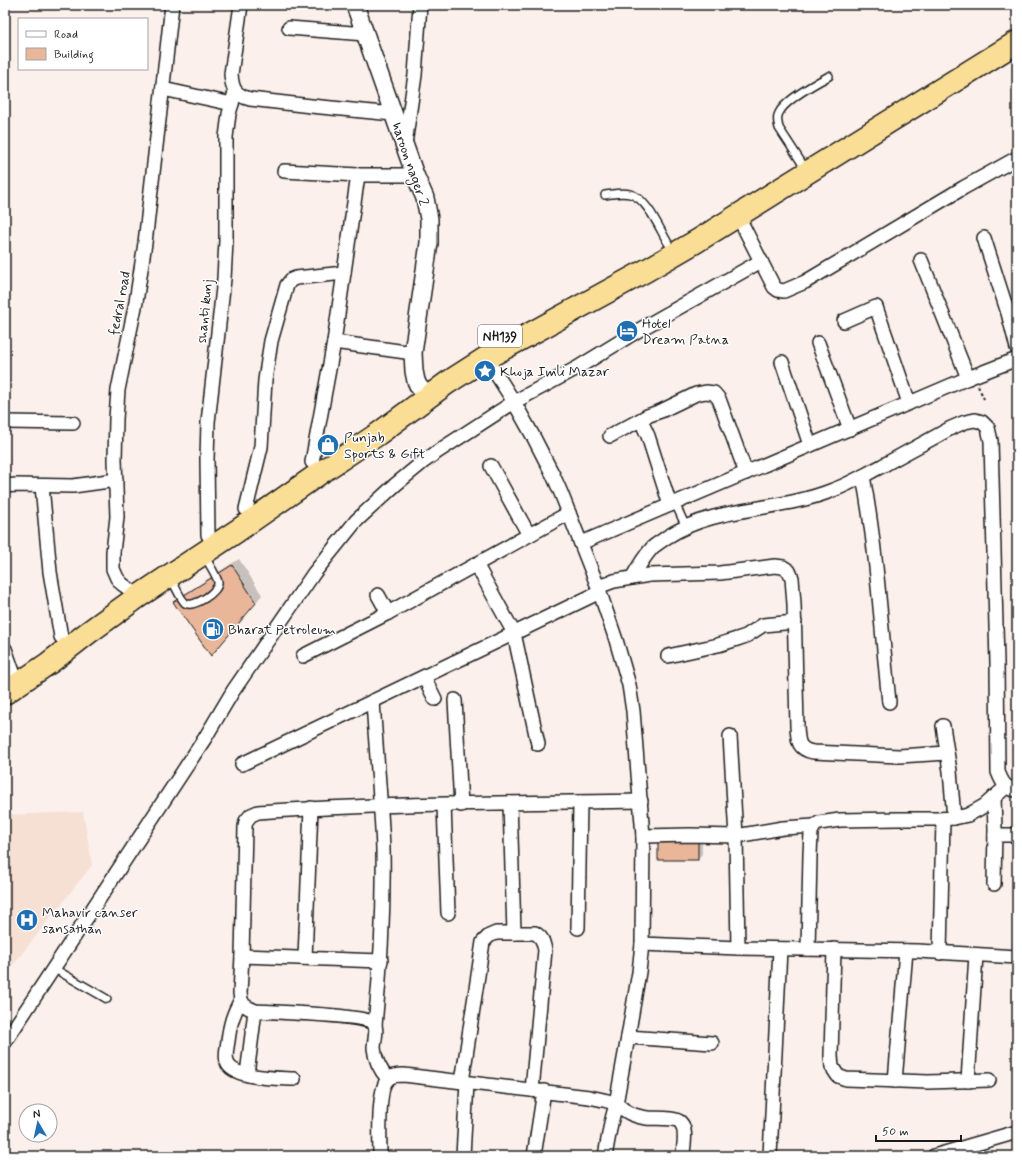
<svg xmlns="http://www.w3.org/2000/svg" width="1022" height="1161" font-family="Mynerve,sans-serif">
	<style>
		.built { fill: #f6dfd3 }
		.shadow { fill: #0003 }
		.building { fill: #e9b69a; stroke: #1c1c1c }
		.lines { fill: none; stroke-linecap: round; stroke-linejoin: round }
		.service-casing { stroke: #1c1c1c; stroke-width: 10 }
		.minor-casing { stroke: #1c1c1c; stroke-width: 16 }
		.tertiary-casing { stroke: #1c1c1c; stroke-width: 20 }
		.trunk-casing { stroke: #1c1c1c; stroke-width: 25 }
		.path { stroke: #1c1c1c; stroke-width: 2; stroke-dasharray: 3 3; stroke-linecap: butt }
		.service { stroke: #fff; stroke-width: 7 }
		.minor { stroke: #fff; stroke-width: 13 }
		.tertiary { stroke: #fff; stroke-width: 17 }
		.trunk { stroke: #fbde96; stroke-width: 22 }
		.labels { text-anchor: middle; stroke-width: 3; stroke-linejoin: round; paint-order: stroke }
		.shield { fill: #fff; stroke: #606060; stroke-width: 1 }
		.shield-label { font-size: 13px; font-weight: bold; fill: #1c1c1c }
		.street-label { font-size: 14px; fill: #1c1c1c; stroke: #fff }
		.poi-label { font-size: 14px; fill: #1c1c1c; stroke: #fff; text-anchor: start }
	</style>
	<rect width="100%" height="100%" fill="#fbf0eb"/>
	<filter id="ink" filterUnits="userSpaceOnUse"><feTurbulence type="fractalNoise" baseFrequency=".025" numOctaves="2"/><feDisplacementMap in="SourceGraphic" scale="8" xChannelSelector="R" yChannelSelector="G"/><feConvolveMatrix kernelMatrix="1 2 1 2 8 2 1 2 1" color-interpolation-filters="sRGB"/></filter>
	<g filter="url(#ink)">
		<path class="built" d="M83 812 92 865 5 975V815Z"/>
		<g class="shadow">
			<path d="M327 439H333L332 448 330 449 326 440Z"/>
			<path d="M239 559 262 595 218 648 181 596Z"/>
			<path d="M702 834V854L697 859H659Z"/>
		</g>
		<g class="building">
			<path d="M325 440H332L331 450 323 453Z"/>
			<path d="M232 565 256 603 211 656 173 602Z"/>
			<rect x="658" y="839" width="40" height="21"/>
		</g>
		<g class="lines">
			<g class="service-casing">
				<g id="service">
					<path d="M807 171 779 128C778 123 776 118 779 113 785 100 816 83 829 76"/>
					<path d="M605 195C613 194 622 192 630 194 647 198 659 228 668 243"/>
					<path d="M675 503 686 527"/>
					<path d="M171 578C174 584 180 598 185 603 193 609 220 591 218 582 217 576 207 561 204 555"/>
					<path d="M53 968 107 999"/>
				</g>
			</g>
			<g class="minor-casing">
				<g id="minor">
					<path d="M241 5 231 74C232 89 235 95 250 99L311 106 393 114"/>
					<path d="M289 28 365 34"/>
					<path d="M163 89 232 104"/>
					<path d="M405 144 415 75 420 5"/>
					<path d="M284 171 358 175H415"/>
					<path d="M738 216 774 287 778 290 784 291 805 282 963 188 1017 158"/>
					<path d="M984 238 1008 313 1017 348"/>
					<path d="M921 260 968 378"/>
					<path d="M844 321 876 307 909 403"/>
					<path d="M334 342 413 353"/>
					<path d="M818 343 850 429"/>
					<path d="M486 358 514 402 533 436 553 475 561 493 598 587 616 640 629 685 633 711 643 836 642 944 639 972 628 1037 616 1104 611 1123 605 1156"/>
					<path d="M782 362 810 445"/>
					<path d="M5 422 73 423"/>
					<path d="M610 436 642 419"/>
					<path d="M312 462 334 342 358 175"/>
					<path d="M491 466 529 535"/>
					<path d="M863 476C877 551 881 626 889 702"/>
					<path d="M5 486 16 485 73 486 116 480"/>
					<path d="M42 486 50 572 61 637"/>
					<path d="M670 505 648 436 643 425 642 419 647 416 661 411 696 394 706 392 714 393 719 399 746 473"/>
					<path d="M246 509 261 447 265 380 271 341 287 285 291 280 296 278 344 273"/>
					<path d="M208 535 207 459 208 422 224 279 226 241V137L229 114 235 92"/>
					<path d="M581 543 968 378 1017 359"/>
					<path d="M476 564 514 633 538 744"/>
					<path d="M632 578C638 567 644 557 652 548 656 544 662 541 667 537 716 505 779 512 833 490 850 484 866 474 882 466 905 453 928 441 951 428L965 422 975 420 982 422 988 428 991 441 997 662 998 772C1002 782 1005 789 1017 790"/>
					<path d="M598 587 614 581 649 575 720 573 775 566 783 567 789 571 792 578 794 604 797 726C798 740 797 749 813 752L899 756 947 753"/>
					<path d="M378 595 388 613"/>
					<path d="M139 596 122 584 117 578 113 569V552L117 517 115 459 116 419 118 390 136 302 145 243 172 5"/>
					<path d="M5 649 13 672"/>
					<path d="M303 656 388 613 569 513"/>
					<path d="M668 656 718 645 734 640 746 636 763 625 795 622"/>
					<path d="M424 677 435 699"/>
					<path d="M455 700 461 805"/>
					<path d="M373 701C376 750 381 800 383 849 384 908 381 966 375 1025"/>
					<path d="M943 726 950 771 954 818"/>
					<path d="M730 736 736 836 738 948"/>
					<path d="M242 764 600 592"/>
					<path d="M994 797 995 830 994 884"/>
					<path d="M510 803 514 933"/>
					<path d="M444 805 448 913"/>
					<path d="M995 835H1017"/>
					<path d="M643 836 690 835 736 836 783 828 814 826"/>
					<path d="M578 928 580 802"/>
					<path d="M642 944 738 948 918 951 1017 957"/>
					<path d="M808 949 810 855 811 832 814 826 819 823 840 820 897 819H938L954 818 968 815 984 806 1006 787"/>
					<path d="M834 949 831 1056 832 1067 838 1076 846 1079 928 1082 989 1080"/>
					<path d="M940 953 943 819"/>
					<path d="M242 956 381 961"/>
					<path d="M305 958 311 808"/>
					<path d="M241 1000C233 1014 230 1024 228 1041 227 1047 225 1056 227 1062 232 1079 279 1078 294 1079"/>
					<path d="M628 1037 712 1043"/>
					<path d="M5 1042 205 738 233 691 314 573 356 521 395 485 423 462 440 450 514 402 577 368 639 330 761 261"/>
					<path d="M247 1074 255 1011"/>
					<path d="M388 1079C380 1070 375 1060 374 1048 374 1041 378 1030 374 1024 368 1015 272 1012 255 1011L249 1008 244 1005 241 1000 240 993 242 956 245 827 246 821 251 815 258 812C385 803 513 803 641 801"/>
					<path d="M895 1081 906 951"/>
					<path d="M968 1081 976 955"/>
					<path d="M462 1082 483 942 489 936 496 933H535C543 938 543 942 545 950L532 1090"/>
					<path d="M380 1156C380 1141 377 1086 389 1078 393 1075 399 1075 404 1075L589 1097C597 1099 608 1100 616 1104 620 1106 622 1109 626 1111 632 1115 640 1117 647 1118 655 1119 675 1117 680 1122 688 1130 683 1146 683 1156"/>
					<path d="M463 1156 467 1083"/>
					<path d="M534 1156 544 1091"/>
					<path d="M770 1156 780 949"/>
					<path d="M934 1156 1017 1132"/>
				</g>
			</g>
			<g class="tertiary-casing">
				<path id="tertiary" d="M355 5 415 175 425 198 429 219V243L413 353 414 371 416 381 419 387 429 396"/>
			</g>
			<g class="trunk-casing">
				<path id="trunk" d="M5 693 49 663 89 632 139 596 237 531 320 473 378 434 447 383 486 358 647 270 697 241 808 172 1017 42"/>
			</g>
			<path class="path" d="M978 386 984 399"/>
			<use href="#service" class="service"/>
			<use href="#minor" class="minor"/>
			<use href="#tertiary" class="tertiary"/>
			<use href="#trunk" class="trunk"/>
		</g>
	</g>
	<defs>
		<g id="hotel-disc" transform="scale(1.15)"><circle r="9.5" fill="#1f6fb2" stroke="#fff"/><path d="M-6-4.5h1.5V1H6V5H4.5V3h-9V5H-6ZM-4 0a1.8 1.8 0 1 1 3.6 0ZM.5 0V-2.5h3Q6-2.5 6 0Z" fill="#fff"/></g>
		<g id="sight-disc" transform="scale(1.15)"><circle r="9.5" fill="#1f6fb2" stroke="#fff"/><path d="M0-6L1.8-2.2L6-1.7L2.9 1.2L3.7 5.4L0 3.3L-3.7 5.4L-2.9 1.2L-6-1.7L-1.8-2.2Z" fill="#fff"/></g>
		<g id="shop-disc" transform="scale(1.15)"><circle r="9.5" fill="#1f6fb2" stroke="#fff"/><path d="M-5-2.5h2.3a2.7 3.5 0 0 1 5.4 0H5L5.5 6h-11ZM-1.5-2.5h3a1.5 2.3 0 0 0-3 0Z" fill="#fff"/></g>
		<g id="fuel-disc" transform="scale(1.15)"><circle r="9.5" fill="#1f6fb2" stroke="#fff"/><path d="M-5.5-6h7V0h2V4h1.3V-2.5L3-4.5l.8-.8L6-3V5H2.5V1h-1V6h-7ZM-4.2-4.7v3.2H.2V-4.7Z" fill="#fff"/></g>
		<g id="hospital-disc" transform="scale(1.15)"><circle r="9.5" fill="#1f6fb2" stroke="#fff"/><path d="M-5-5h3v3.5h4V-5h3V5h-3V1.5h-4V5h-3Z" fill="#fff"/></g>
	</defs>
	<g fill-rule="evenodd">
		<use href="#hotel-disc" x="627" y="331"/>
		<use href="#sight-disc" x="485" y="371"/>
		<use href="#shop-disc" x="328" y="445"/>
		<use href="#fuel-disc" x="213" y="629"/>
		<use href="#hospital-disc" x="27" y="920"/>
	</g>
	<g class="labels">
		<rect class="shield" x="478" y="325" width="44" height="22" rx="3"/>
		<g class="shield-label">
			<text x="500" y="341">NH139</text>
		</g>
		<g class="street-label">
			<text transform="translate(411 164) rotate(71)" y="5">haroon nager 2</text>
			<text transform="translate(119 303) rotate(-79)" y="5">fedral road</text>
			<text transform="translate(204 311) rotate(-84)" y="5">shanti kunj</text>
		</g>
		<g class="poi-label">
			<text x="642" y="328">Hotel<tspan x="642" dy="16">Dream Patna</tspan></text>
			<text x="500" y="376">Khoja Imli Mazar</text>
			<text x="344" y="442">Punjab<tspan x="344" dy="16">Sports &amp; Gift</tspan></text>
			<text x="228" y="634">Bharat Petroleum</text>
			<text x="42" y="917">Mahavir canser<tspan x="42" dy="16">sansathan</tspan></text>
		</g>
	</g>
	<rect width="1022" height="1161" fill="none" stroke="#fff" stroke-width="20"/>
	<rect x="10" y="10" width="1002" height="1141" fill="none" stroke="#1c1c1c" stroke-width="1.5" filter="url(#ink)"/>
	<rect x="18" y="18" width="130" height="52" fill="#ffffff" stroke="#a4a4a4"/>
	<rect x="26" y="31" width="20" height="6" fill="#ffffff" stroke="#a4a4a4"/>
	<text x="54" y="38" font-size="12" fill="#1c1c1c">Road</text>
	<rect x="26" y="48" width="20" height="12" fill="#e9b69a" stroke="#a4a4a4"/>
	<text x="54" y="58" font-size="12" fill="#1c1c1c">Building</text>
	<g transform="translate(38 1123) rotate(351)"><circle r="19" fill="#ffffff" stroke="#a4a4a4"/>
	<path d="M0-3L7 15L0 10L-7 15Z" fill="#1f6fb2"/>
	<text y="-6" font-size="11" font-weight="bold" text-anchor="middle" fill="#1c1c1c">N</text>
	</g>
	<path d="M876 1135v6h85v-6" fill="none" stroke="#1c1c1c" stroke-width="2"/>
	<text x="882" y="1135" font-size="12" fill="#1c1c1c" stroke="#ffffff" stroke-width="3" paint-order="stroke">50 m</text>
</svg>
